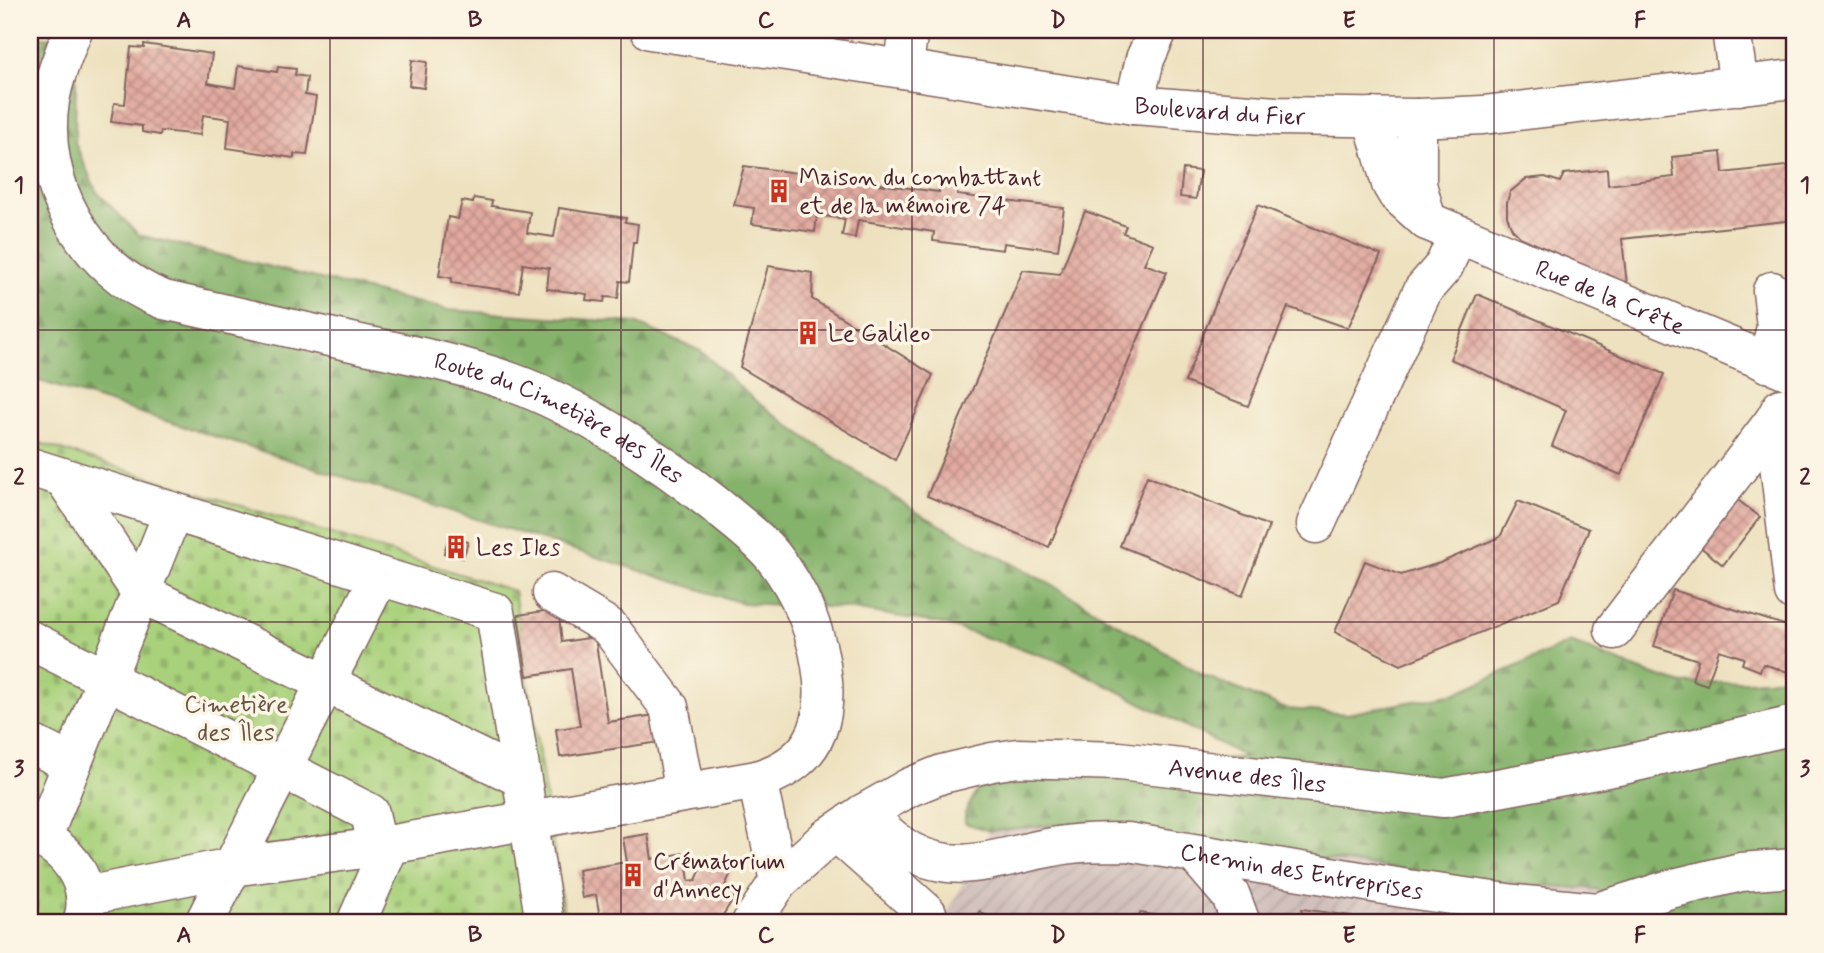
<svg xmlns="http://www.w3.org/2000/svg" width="1824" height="953" font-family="Mynerve,sans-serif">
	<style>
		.industrial { fill: url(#industrial-furrows) }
		.forest { fill: url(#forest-firs); stroke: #68694c; stroke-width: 2 }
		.cemetery { fill: url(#cemetery-stones); stroke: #7a7854; stroke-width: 2 }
		.building { fill: url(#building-cross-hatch) }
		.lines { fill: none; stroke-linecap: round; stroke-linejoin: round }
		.minor-casing { stroke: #83635f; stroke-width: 41 }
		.major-casing { stroke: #83635f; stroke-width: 41 }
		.minor { stroke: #fff; stroke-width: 38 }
		.major { stroke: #fff; stroke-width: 38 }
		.grid { fill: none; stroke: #4a1f2b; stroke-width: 2; stroke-opacity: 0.55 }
		.labels { text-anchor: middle; stroke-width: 7; stroke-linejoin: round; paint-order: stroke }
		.street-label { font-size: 24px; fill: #4a1f2b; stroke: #fcf5e5 }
		.poi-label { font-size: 24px; fill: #4a1f2b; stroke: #fcf5e5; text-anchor: start }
		.park-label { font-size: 24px; fill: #665443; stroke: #fcf5e5 }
		.neatline { fill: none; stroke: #4a1f2b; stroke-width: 2.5 }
		.grid-label { font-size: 23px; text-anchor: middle; font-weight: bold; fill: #4a1f2b }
	</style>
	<defs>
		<pattern id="industrial-furrows" width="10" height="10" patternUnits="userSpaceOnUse" patternTransform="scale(1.75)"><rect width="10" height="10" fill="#d1c0bc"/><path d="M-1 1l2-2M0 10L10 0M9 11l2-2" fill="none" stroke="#b5a5a2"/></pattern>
		<pattern id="forest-firs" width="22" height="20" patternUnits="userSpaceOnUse" patternTransform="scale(1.75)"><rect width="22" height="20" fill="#86b36c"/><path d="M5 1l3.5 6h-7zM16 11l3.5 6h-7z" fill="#709159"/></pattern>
		<pattern id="cemetery-stones" width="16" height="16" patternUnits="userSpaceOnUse" patternTransform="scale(1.75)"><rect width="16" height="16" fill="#a9d17c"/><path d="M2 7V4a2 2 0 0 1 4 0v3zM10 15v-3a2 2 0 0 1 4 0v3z" fill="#93b36b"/></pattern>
		<pattern id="building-cross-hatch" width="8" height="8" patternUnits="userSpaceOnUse" patternTransform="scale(1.75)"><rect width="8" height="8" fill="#e2aaa0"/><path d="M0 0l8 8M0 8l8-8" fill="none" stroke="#b98a83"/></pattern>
	</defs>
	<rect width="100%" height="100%" fill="#fcf5e5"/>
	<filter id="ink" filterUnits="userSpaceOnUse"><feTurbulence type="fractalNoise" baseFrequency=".0143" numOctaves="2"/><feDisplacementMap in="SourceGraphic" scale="14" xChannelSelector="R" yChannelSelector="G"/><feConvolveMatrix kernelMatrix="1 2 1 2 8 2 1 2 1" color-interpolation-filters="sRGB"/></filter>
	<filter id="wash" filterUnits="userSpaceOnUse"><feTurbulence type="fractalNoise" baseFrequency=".00686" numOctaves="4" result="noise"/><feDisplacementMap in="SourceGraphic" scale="28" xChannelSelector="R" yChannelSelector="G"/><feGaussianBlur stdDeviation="1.57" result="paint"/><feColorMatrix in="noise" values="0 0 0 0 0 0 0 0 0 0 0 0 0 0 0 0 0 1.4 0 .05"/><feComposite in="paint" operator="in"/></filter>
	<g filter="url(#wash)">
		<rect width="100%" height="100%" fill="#ede1bf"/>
		<path class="industrial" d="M1088 822 1150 836 1501 883 1597 889 1641 923H942L990 831Z"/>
		<path class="forest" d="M30 36 53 38 76 74 75 143 96 191 139 235 448 310 635 323 701 351 753 399 812 442 918 513 1059 589 1205 676 1286 709 1347 714 1456 693 1571 642 1641 671 1683 684 1768 680 1794 675V923H1641L1597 889 1501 883 1150 836 1088 822 990 831 965 823V813L978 789 1047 774 1246 757 1060 661 943 624 847 608 742 603 30 378Z"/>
		<path class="cemetery" d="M30 440 514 591 565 923H30Z"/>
		<g id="blocks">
			<g class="building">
				<path d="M144 44 212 54 208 83 235 88 238 66 277 72 278 67 296 69 295 75 307 77 305 95 316 97 307 155 294 154V158L227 148 230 119 203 115 200 135 161 131 160 135 142 132V126L111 122 114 103 125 104 131 47 144 48Z"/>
				<path d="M412 60 427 62 424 88 409 86Z"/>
				<path d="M1721 152 1723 173 1794 165V220L1622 239 1627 285 1520 237 1512 229 1507 216V202L1510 192 1526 179 1545 177 1560 182 1564 174 1607 169 1608 185 1674 177 1672 157Z"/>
				<path d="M744 166 939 192V186L958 189 957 195 1064 208 1058 250 1004 243 1003 250 933 241 934 232 858 220 855 238 842 236 845 219 817 215 815 232 752 224 754 208 734 205Z"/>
				<path d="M1183 169 1200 171 1196 199 1180 197Z"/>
				<path d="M474 198 492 201 491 206 530 212 527 233 554 237 559 208 626 218 625 222 638 224 636 242H633L629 282 620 281 618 298 605 297 604 302 586 300 587 294 547 289 549 268 523 264 519 292 451 283 452 278 439 276 448 217 458 219 462 201 473 203Z"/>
				<path d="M1258 205 1381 255 1348 328 1288 307 1248 406 1185 382 1223 284Z"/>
				<path d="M1085 211 1126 226 1123 233 1153 244 1144 264 1167 272 1049 547 927 496 1023 270 1060 274Z"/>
				<path d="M768 266 813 273 812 299 933 375 895 460 740 367Z"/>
				<path d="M1477 294 1664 374 1621 475 1552 446 1566 410 1450 359Z"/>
				<path d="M1147 476 1269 526 1242 596 1120 546Z"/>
				<path d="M1730 494 1760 517 1723 565 1693 541Z"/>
				<path d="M1518 501 1589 529 1559 600 1401 665 1335 632 1365 561 1401 575 1440 563 1500 537Z"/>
				<path d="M449 537 468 542 463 558 444 553Z"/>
				<path d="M1673 590 1794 628V674L1763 664 1760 671 1742 664 1744 658 1719 650 1707 685 1692 680 1698 660 1654 646Z"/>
				<path d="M558 609 562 642 595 637 608 722 662 714 666 741 560 757 556 729 580 726 571 669 527 676 518 615Z"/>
				<path d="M648 834 652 859 685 853 689 881 696 880 707 856 733 868 725 886 738 891 718 923H601L596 895 582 898 578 870 627 862 623 838Z"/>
				<path d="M1302 909 1351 916 1350 923H1300Z"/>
				<path d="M980 911 994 923H970Z"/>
				<path d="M1140 913 1200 922V923H1138Z"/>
			</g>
		</g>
	</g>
	<g filter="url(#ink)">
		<use href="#blocks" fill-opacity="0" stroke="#83635f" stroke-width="2"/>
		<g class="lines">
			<g class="minor-casing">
				<g id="minor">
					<path id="s1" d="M73 30C64 53 54 77 50 101 37 183 86 271 164 300 231 315 298 330 365 345 419 356 473 367 524 387 589 413 662 462 717 506 736 522 756 536 772 555 801 591 819 636 823 681 827 733 807 765 757 780L377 847 232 867 85 896"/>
					<path d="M1731 30 1739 86"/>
					<path d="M903 69 909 30"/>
					<path d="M1134 105 1145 59 1158 30"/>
					<path id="s2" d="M1372 117 1391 184 1397 194 1427 221 1794 373"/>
					<path d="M1417 118V184L1427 221"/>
					<path d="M1767 363 1776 327 1772 291"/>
					<path d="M1781 408 1774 421 1794 592"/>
					<path d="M30 467 495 612 545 923"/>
					<path d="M63 477 141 593 521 778"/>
					<path d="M1316 524 1423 290 1444 266 1458 235"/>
					<path d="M552 593 609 627 669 707 685 792"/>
					<path d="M1614 630 1774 421"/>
					<path d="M30 640 370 813 377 847"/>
					<path d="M30 743 72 764"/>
					<path d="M757 780 779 881"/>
					<path id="s3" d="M864 813C878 825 893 842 910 851 960 878 1003 855 1053 847 1078 842 1103 842 1128 842L1408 889 1515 904 1597 912 1670 889 1741 872 1794 868"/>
					<path d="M836 832 927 913"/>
					<path d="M30 834C66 845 96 884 82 923"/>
					<path d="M42 839 173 512"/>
					<path d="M1195 854 1231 896 1241 923"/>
					<path d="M204 923 379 577"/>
					<path d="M356 923 390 845"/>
					<path id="s4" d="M751 923 779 881 826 839 864 813 910 787 942 774 992 762 1018 758 1119 761 1444 798 1623 765 1794 725"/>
				</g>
			</g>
			<g class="major-casing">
				<g id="major">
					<path id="s5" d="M650 30 1134 105 1276 116 1417 118 1483 115 1794 79"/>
				</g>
			</g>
			<use href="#minor" class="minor"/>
			<use href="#major" class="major"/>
		</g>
	</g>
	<path class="grid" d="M330 30V923M621 30V923M912 30V923M1203 30V923M1494 30V923M30 330H1794M30 622H1794"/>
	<defs>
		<g id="building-bare" transform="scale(1.89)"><path d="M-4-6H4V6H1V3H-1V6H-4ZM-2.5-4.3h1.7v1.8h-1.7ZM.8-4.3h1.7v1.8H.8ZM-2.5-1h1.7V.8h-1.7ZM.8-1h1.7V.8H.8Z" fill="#c8321e" stroke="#fcf5e5" stroke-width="2.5" paint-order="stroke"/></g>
	</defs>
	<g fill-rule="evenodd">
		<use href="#building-bare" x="779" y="191"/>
		<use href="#building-bare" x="808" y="333"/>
		<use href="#building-bare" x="456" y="547"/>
		<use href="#building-bare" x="633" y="875"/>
	</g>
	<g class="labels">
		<g class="street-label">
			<text dy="8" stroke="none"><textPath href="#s5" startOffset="576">Boulevard du Fier</textPath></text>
			<text dy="8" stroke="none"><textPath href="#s2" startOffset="320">Rue de la Crête</textPath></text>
			<text dy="8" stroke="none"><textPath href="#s1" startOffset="737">Route du Cimetière des Îles</textPath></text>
			<text dy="8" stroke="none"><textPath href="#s4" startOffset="555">Avenue des Îles</textPath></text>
			<text dy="8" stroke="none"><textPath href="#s3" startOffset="458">Chemin des Entreprises</textPath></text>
		</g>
		<g class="poi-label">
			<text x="799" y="185">Maison du combattant<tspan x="799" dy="28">et de la mémoire 74</tspan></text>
			<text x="828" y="341">Le Galileo</text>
			<text x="476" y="555">Les Iles</text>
			<text x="653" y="869">Crématorium<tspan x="653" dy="28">d'Annecy</tspan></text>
		</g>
		<g class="park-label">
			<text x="236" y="712">Cimetière<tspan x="236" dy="28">des Îles</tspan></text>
		</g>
	</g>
	<rect width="1824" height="953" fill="none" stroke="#fcf5e5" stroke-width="77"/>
	<rect x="38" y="38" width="1748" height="876" class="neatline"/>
	<g class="grid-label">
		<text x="184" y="27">A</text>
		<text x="475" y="27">B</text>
		<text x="766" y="27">C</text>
		<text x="1058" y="27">D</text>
		<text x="1349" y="27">E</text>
		<text x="1640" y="27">F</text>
		<text x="19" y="192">1</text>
		<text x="1805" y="192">1</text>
		<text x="19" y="484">2</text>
		<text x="1805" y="484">2</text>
		<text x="19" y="776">3</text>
		<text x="1805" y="776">3</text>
		<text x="184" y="942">A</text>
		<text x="475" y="942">B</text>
		<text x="766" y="942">C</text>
		<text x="1058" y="942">D</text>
		<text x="1349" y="942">E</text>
		<text x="1640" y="942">F</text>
	</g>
</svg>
